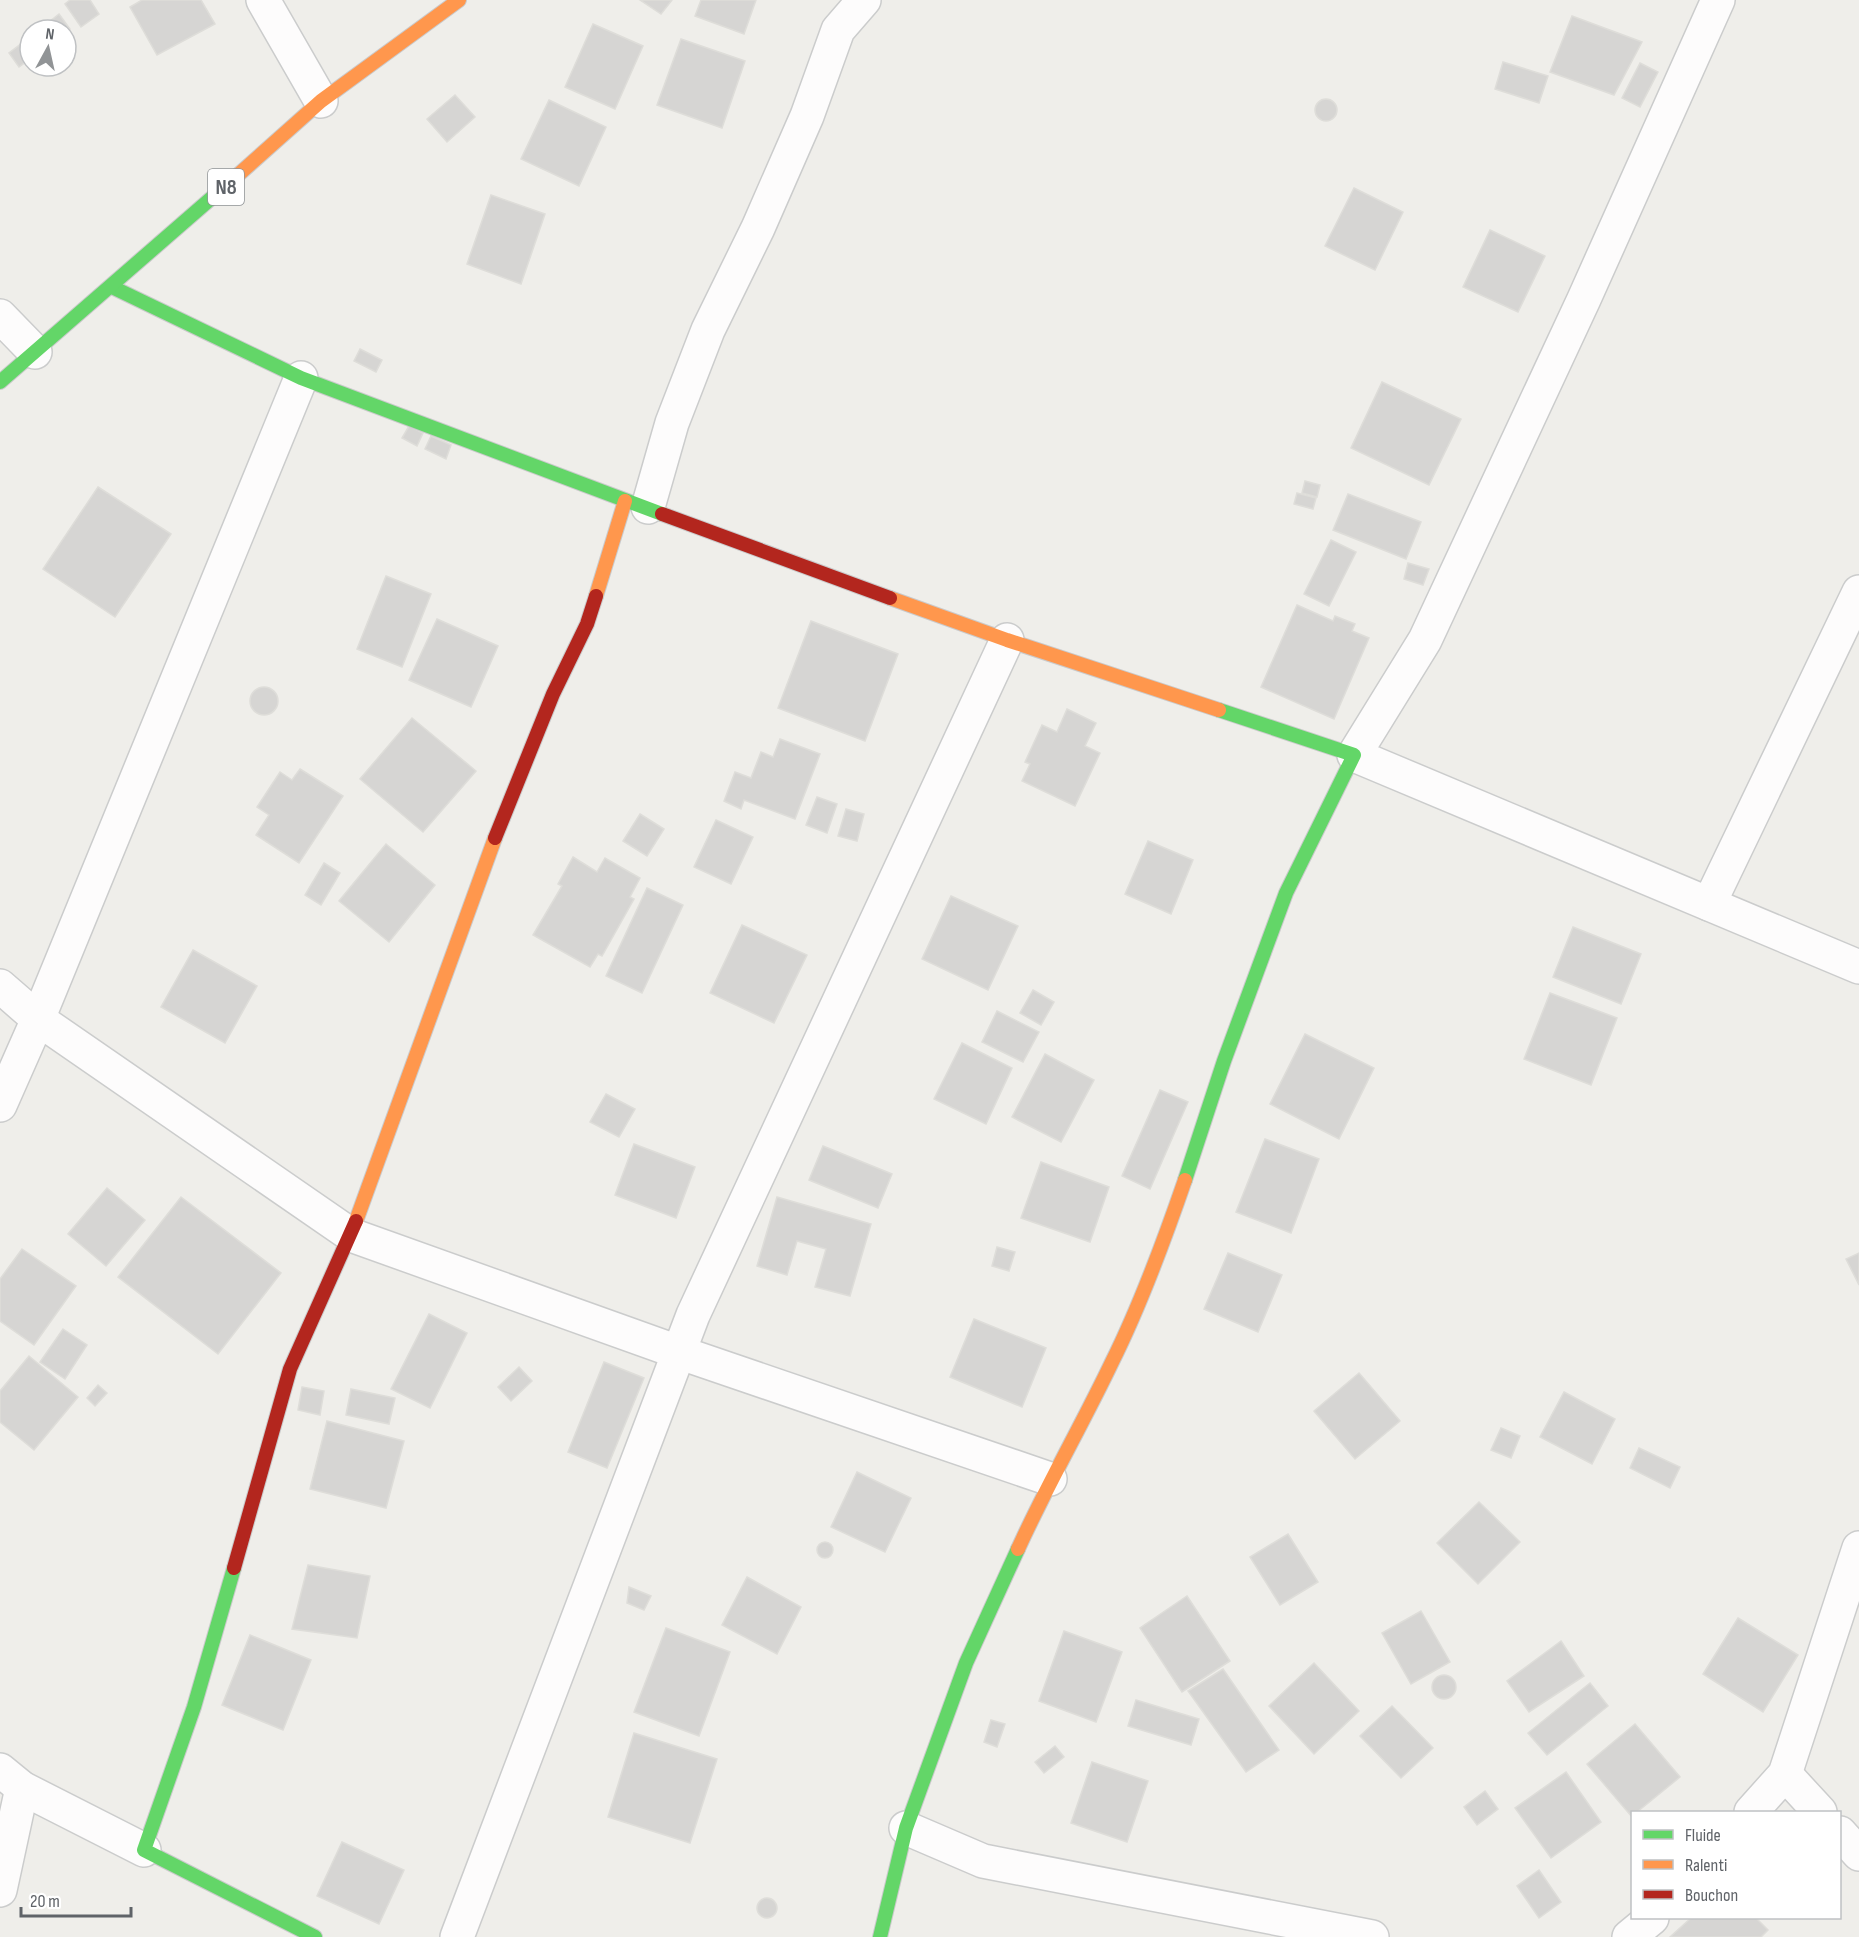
<svg xmlns="http://www.w3.org/2000/svg" width="1859" height="1937" font-family="'Sofia Sans Condensed',sans-serif">
	<style>
		.building { fill: #d6d5d3; stroke: #deddd9; stroke-width: 1.5 }
		.lines { fill: none; stroke-linecap: round; stroke-linejoin: round }
		.street-casing { stroke: #cbcccc; stroke-width: 36 }
		.fast-casing { stroke: #cacacb; stroke-width: 16 }
		.slow-casing { stroke: #cacacb; stroke-width: 16 }
		.jam-casing { stroke: #cacacb; stroke-width: 16 }
		.street { stroke: #fdfcfc; stroke-width: 33 }
		.fast { stroke: #63d668; stroke-width: 14 }
		.slow { stroke: #ff974d; stroke-width: 14 }
		.jam { stroke: #b3261e; stroke-width: 14 }
		.labels { text-anchor: middle; stroke-width: 5; stroke-linejoin: round; paint-order: stroke }
		.shield { fill: #fff; stroke: #8f9295; stroke-width: 1.5 }
		.shield-label { font-size: 21px; font-weight: bold; fill: #5f6368 }
	</style>
	<rect width="100%" height="100%" fill="#efeeea"/>
	<g class="building">
		<path d="M70 0H90L99 14 81 27 65 4Z"/>
		<path d="M142 0H201L215 24 157 55 130 7Z"/>
		<path d="M640 0H672L661 14Z"/>
		<path d="M701 0H756L744 34 695 16Z"/>
		<path d="M59 14 70 29 66 32 39 30Z"/>
		<path d="M1572 16 1642 42 1614 95 1550 72Z"/>
		<path d="M593 24 643 46 615 109 565 87Z"/>
		<path d="M30 37V59L19 67 9 53Z"/>
		<path d="M681 39 745 61 722 128 657 105Z"/>
		<path d="M1503 62 1548 76 1539 103 1495 89Z"/>
		<path d="M1640 63 1658 72 1640 107 1622 98Z"/>
		<path d="M455 95 475 117 447 142 427 119Z"/>
		<circle cx="1326" cy="110" r="11"/>
		<path d="M549 100 606 127 579 186 521 159Z"/>
		<path d="M1354 188 1403 212 1375 270 1325 246Z"/>
		<path d="M491 195 545 214 521 284 467 264Z"/>
		<path d="M1490 230 1545 256 1518 312 1463 287Z"/>
		<path d="M360 349 382 360 376 372 354 361Z"/>
		<path d="M1382 382 1461 419 1429 485 1351 448Z"/>
		<path d="M409 426 423 433 417 446 402 438Z"/>
		<path d="M431 436 451 445 446 459 425 449Z"/>
		<path d="M1305 481 1320 485 1317 497 1302 493Z"/>
		<path d="M98 487 171 534 115 617 43 569Z"/>
		<path d="M1297 493 1316 498 1313 509 1294 504Z"/>
		<path d="M1348 494 1421 522 1406 559 1333 530Z"/>
		<path d="M1331 540 1356 552 1329 606 1304 594Z"/>
		<path d="M1408 563 1429 569 1423 585 1404 579Z"/>
		<path d="M386 576 431 594 402 667 357 649Z"/>
		<path d="M1297 605 1333 621 1335 616 1355 624 1352 631 1369 638 1334 719 1261 687Z"/>
		<path d="M437 619 498 646 471 707 409 680Z"/>
		<path d="M811 621 898 654 865 741 778 708Z"/>
		<circle cx="264" cy="701" r="14"/>
		<path d="M1067 709 1096 723 1085 746 1100 753 1075 806 1022 781 1030 764 1025 762 1042 725 1057 732Z"/>
		<path d="M412 718 476 771 423 832 360 779Z"/>
		<path d="M780 739 820 754 795 819 744 800 741 809 724 801 735 772 751 778 761 752 773 757Z"/>
		<path d="M300 769 343 796 299 863 256 835 269 815 257 807 280 772 292 780Z"/>
		<path d="M817 797 837 804 827 833 806 825Z"/>
		<path d="M846 809 864 814 857 841 838 836Z"/>
		<path d="M640 814 664 829 647 856 623 841Z"/>
		<path d="M716 820 753 837 731 884 694 867Z"/>
		<path d="M1148 841 1193 860 1171 914 1125 894Z"/>
		<path d="M386 844 435 885 389 942 339 901Z"/>
		<path d="M573 857 597 872 605 858 640 878 630 897 634 899 602 956 598 954 590 967 533 935 562 886 558 884Z"/>
		<path d="M324 863 340 873 321 905 305 895Z"/>
		<path d="M647 888 683 905 642 993 606 976Z"/>
		<path d="M951 896 1018 926 988 990 922 959Z"/>
		<path d="M742 925 807 955 774 1023 710 993Z"/>
		<path d="M1573 927 1641 954 1621 1004 1553 977Z"/>
		<path d="M193 950 257 986 225 1043 161 1007Z"/>
		<path d="M1033 990 1054 1002 1041 1025 1020 1013Z"/>
		<path d="M1550 993 1617 1018 1591 1085 1524 1059Z"/>
		<path d="M997 1011 1039 1032 1023 1062 982 1042Z"/>
		<path d="M1305 1034 1374 1068 1339 1139 1270 1104Z"/>
		<path d="M962 1043 1012 1068 986 1124 934 1099Z"/>
		<path d="M1045 1054 1094 1080 1061 1142 1012 1117Z"/>
		<path d="M1160 1090 1188 1102 1150 1189 1122 1176Z"/>
		<path d="M606 1094 635 1109 619 1137 590 1122Z"/>
		<path d="M1265 1139 1319 1159 1291 1233 1236 1212Z"/>
		<path d="M634 1144 695 1167 676 1218 615 1195Z"/>
		<path d="M823 1146 892 1174 878 1208 809 1180Z"/>
		<path d="M1041 1162 1109 1187 1090 1242 1021 1218Z"/>
		<path d="M107 1188 145 1220 106 1266 68 1234Z"/>
		<path d="M181 1197 281 1273 218 1354 118 1277Z"/>
		<path d="M777 1197 871 1224 850 1296 815 1287 826 1249 797 1241 787 1275 757 1266Z"/>
		<path d="M997 1247 1015 1252 1009 1271 992 1266Z"/>
		<path d="M22 1249 76 1286 34 1345 0 1321V1279Z"/>
		<path d="M1228 1253 1282 1275 1258 1332 1204 1309Z"/>
		<path d="M1859 1253V1285L1846 1259Z"/>
		<path d="M429 1314 467 1333 430 1408 391 1389Z"/>
		<path d="M974 1319 1046 1348 1022 1407 950 1377Z"/>
		<path d="M63 1329 87 1345 65 1379 40 1362Z"/>
		<path d="M29 1356 78 1397 34 1450 0 1422V1391Z"/>
		<path d="M604 1362 644 1378 607 1468 568 1452Z"/>
		<path d="M519 1367 532 1381 511 1401 498 1387Z"/>
		<path d="M1359 1373 1400 1421 1355 1459 1314 1411Z"/>
		<path d="M98 1385 107 1393 95 1406 87 1398Z"/>
		<path d="M302 1387 324 1391 320 1415 298 1410Z"/>
		<path d="M351 1389 395 1398 389 1424 346 1415Z"/>
		<path d="M1564 1392 1615 1419 1592 1464 1540 1437Z"/>
		<path d="M327 1421 404 1441 386 1508 310 1489Z"/>
		<path d="M1501 1428 1520 1436 1511 1458 1491 1450Z"/>
		<path d="M1639 1448 1680 1467 1670 1488 1630 1468Z"/>
		<path d="M857 1472 911 1498 885 1552 831 1527Z"/>
		<path d="M1479 1502 1520 1542 1478 1584 1437 1543Z"/>
		<path d="M1288 1534 1318 1582 1280 1605 1250 1557Z"/>
		<circle cx="825" cy="1550" r="8"/>
		<path d="M308 1565 370 1576 357 1638 292 1629Z"/>
		<path d="M747 1577 801 1607 777 1654 722 1625Z"/>
		<path d="M629 1587 651 1596 644 1610 627 1603Z"/>
		<path d="M1187 1596 1230 1661 1182 1692 1140 1628Z"/>
		<path d="M1421 1611 1450 1662 1411 1684 1382 1633Z"/>
		<path d="M1738 1618 1798 1655 1763 1712 1703 1674Z"/>
		<path d="M666 1628 730 1652 699 1736 634 1712Z"/>
		<path d="M1064 1631 1122 1652 1096 1722 1039 1701Z"/>
		<path d="M250 1635 311 1660 283 1730 222 1705Z"/>
		<path d="M1561 1641 1584 1676 1529 1712 1507 1681Z"/>
		<path d="M1314 1663 1359 1711 1314 1754 1269 1706Z"/>
		<path d="M1223 1669 1279 1750 1246 1772 1188 1691Z"/>
		<circle cx="1444" cy="1687" r="12"/>
		<path d="M1590 1683 1608 1706 1547 1755 1528 1733Z"/>
		<path d="M1136 1700 1199 1719 1191 1745 1128 1726Z"/>
		<path d="M1392 1706 1433 1748 1401 1778 1360 1736Z"/>
		<path d="M991 1720 1005 1724 997 1747 984 1742Z"/>
		<path d="M1635 1724 1680 1777 1637 1812H1632V1817L1587 1764Z"/>
		<path d="M634 1733 717 1759 690 1843 608 1817Z"/>
		<path d="M1055 1746 1064 1757 1044 1773 1035 1762Z"/>
		<path d="M1092 1762 1148 1781 1127 1842 1071 1823Z"/>
		<path d="M1566 1772 1601 1822 1551 1858 1515 1808Z"/>
		<path d="M1485 1791 1498 1809 1477 1825 1464 1807Z"/>
		<path d="M342 1842 404 1870 379 1924 317 1896Z"/>
		<path d="M1539 1870 1561 1902 1539 1918 1517 1886Z"/>
		<circle cx="767" cy="1908" r="10"/>
		<path d="M1691 1918H1756L1768 1930 1761 1937H1670Z"/>
	</g>
	<g class="lines">
		<g class="street-casing">
			<g id="street">
				<path d="M263 0 321 101"/>
				<path d="M1718 0 1584 299 1425 640 1354 755 1859 967"/>
				<path d="M0 316 35 352"/>
				<path d="M648 507 672 423 708 330 758 228 807 116 838 30 864 0"/>
				<path d="M1709 904 1859 592"/>
				<path d="M0 986 38 1019 351 1235 678 1352 1050 1479"/>
				<path d="M0 1105 38 1019 301 378"/>
				<path d="M0 1770 22 1788 144 1850"/>
				<path d="M1785 1774 1820 1812"/>
				<path d="M1751 1812 1785 1774 1859 1548"/>
				<path d="M906 1828 983 1861 1372 1937"/>
				<path d="M1840 1833 1859 1854"/>
				<path d="M0 1890 22 1788"/>
				<path d="M457 1937 693 1315 1007 640"/>
				<path d="M1629 1937 1652 1918"/>
			</g>
		</g>
		<g class="fast-casing">
			<g id="fast">
				<path d="M112 287 301 378 662 514"/>
				<path d="M0 382 238 175"/>
				<path d="M1185 1180 1224 1061 1286 893 1354 755 1219 710"/>
				<path d="M234 1568 194 1707 144 1850 315 1937"/>
				<path d="M880 1937 906 1828 966 1663 1018 1549"/>
			</g>
		</g>
		<g class="slow-casing">
			<g id="slow">
				<path d="M238 175 321 101 459 0"/>
				<path d="M596 596 625 501"/>
				<path d="M890 598 1007 640 1219 710"/>
				<path d="M356 1221 495 838"/>
				<path d="M1018 1549C1047 1485 1082 1425 1112 1362 1141 1304 1164 1241 1185 1180"/>
			</g>
		</g>
		<g class="jam-casing">
			<g id="jam">
				<path d="M662 514 890 598"/>
				<path d="M495 838 553 694 587 624 596 596"/>
				<path d="M234 1568 290 1369 356 1221"/>
			</g>
		</g>
		<use href="#street" class="street"/>
		<use href="#fast" class="fast"/>
		<use href="#slow" class="slow"/>
		<use href="#jam" class="jam"/>
	</g>
	<g class="labels">
		<rect class="shield" x="208" y="169" width="36" height="36" rx="4.5"/>
		<g class="shield-label">
			<text x="226" y="194">N8</text>
		</g>
	</g>
	<rect x="1631" y="1811" width="210" height="108" fill="#ffffff" stroke="#bfc1c3" stroke-width="1.5"/>
	<rect x="1643" y="1830" width="30" height="9" fill="#63d668" stroke="#bfc1c3" stroke-width="1.5"/>
	<text x="1685" y="1841" font-size="18" fill="#5f6368">Fluide</text>
	<rect x="1643" y="1860" width="30" height="9" fill="#ff974d" stroke="#bfc1c3" stroke-width="1.5"/>
	<text x="1685" y="1871" font-size="18" fill="#5f6368">Ralenti</text>
	<rect x="1643" y="1890" width="30" height="9" fill="#b3261e" stroke="#bfc1c3" stroke-width="1.5"/>
	<text x="1685" y="1901" font-size="18" fill="#5f6368">Bouchon</text>
	<g transform="translate(48 48) rotate(8)"><circle r="28" fill="#ffffff" stroke="#bfc1c3" stroke-width="1.5"/>
	<path d="M0-4.5L10 22L0 15L-10 22Z" fill="#919496"/>
	<text y="-9" font-size="16" font-weight="bold" text-anchor="middle" fill="#5f6368">N</text>
	</g>
	<path d="M21 1907v9h110v-9" fill="none" stroke="#5f6368" stroke-width="3"/>
	<text x="30" y="1907" font-size="18" fill="#5f6368" stroke="#ffffff" stroke-width="4.5" paint-order="stroke">20 m</text>
</svg>
